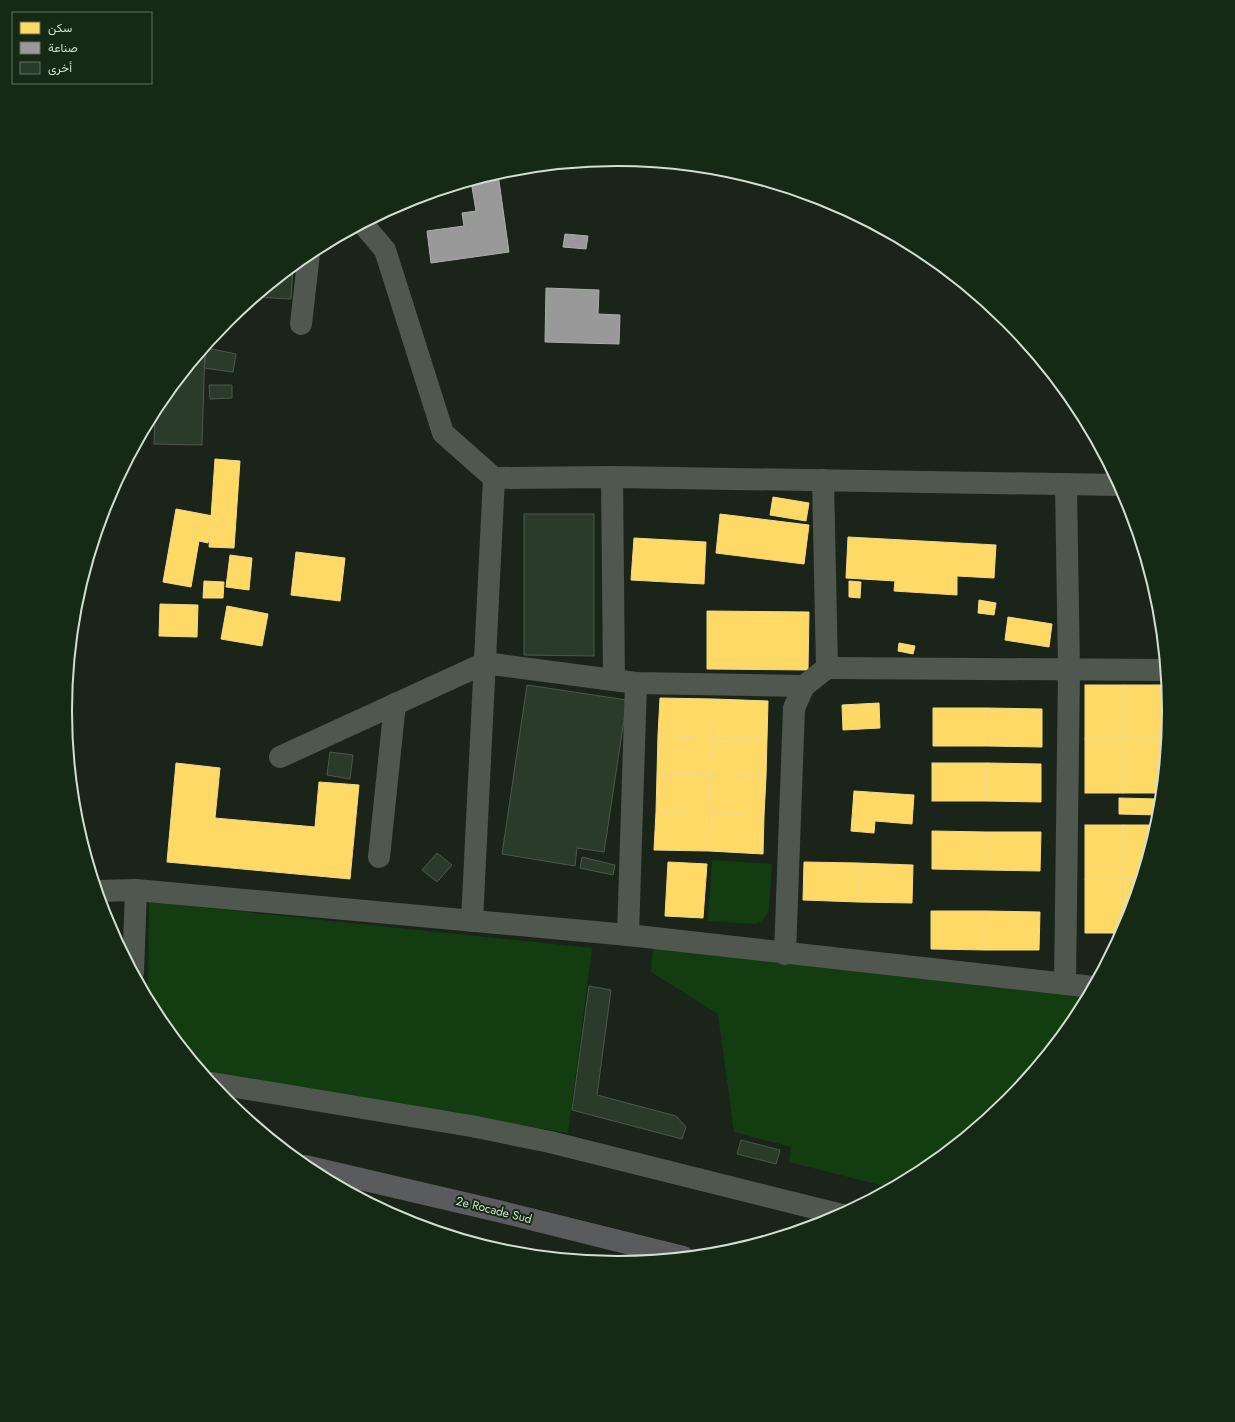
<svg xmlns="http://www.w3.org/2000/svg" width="1235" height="1422" font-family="Jost,Vazirmatn,sans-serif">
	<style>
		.green { fill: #133d10 }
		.homes { fill: #ffd966; stroke: #f2da86 }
		.industry { fill: #999; stroke: #aaaeaa }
		.building { fill: #2a3c29; stroke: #4e574d }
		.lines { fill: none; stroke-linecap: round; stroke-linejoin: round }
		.minor { stroke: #4f574e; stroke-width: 22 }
		.highway { stroke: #5a5b5c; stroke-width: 22 }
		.labels { text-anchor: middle; stroke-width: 4; stroke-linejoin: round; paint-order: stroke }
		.street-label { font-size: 12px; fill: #d2ded1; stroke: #162914 }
		.rim { fill: none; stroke: #d2ded1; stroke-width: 2 }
	</style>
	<rect width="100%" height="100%" fill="#1a2419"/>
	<g class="green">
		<path d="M712 860 772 864 769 909 764 919 756 924 708 921Z"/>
		<path d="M149 902 592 948 568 1133 201 1070 158 1018 148 1000Z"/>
		<path d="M653 947 1088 996 1077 1018 1008 1102 924 1171 892 1188 789 1162 791 1147 734 1132 718 1014 651 972Z"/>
	</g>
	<g class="homes">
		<path d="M215 459 240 461 234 548 209 547Z"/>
		<path d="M773 497 809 503 806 521 770 515Z"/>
		<path d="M176 509 213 516 208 543 199 541 191 587 163 582Z"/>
		<path d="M720 514 809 525 804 564 716 553Z"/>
		<path d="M848 537 996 545 994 578 957 576V595L894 591 895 581 846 578Z"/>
		<path d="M634 538 706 542 704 584 631 580Z"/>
		<path d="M296 552 345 558 340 601 291 595Z"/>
		<path d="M230 555 252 558 249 590 226 587Z"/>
		<path d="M204 581 224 582 223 598H203Z"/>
		<path d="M849 581 861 582 860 598 849 597Z"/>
		<path d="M979 600 996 603 994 615 978 613Z"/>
		<path d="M160 604 198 605 197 637 159 636Z"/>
		<path d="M227 606 268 614 262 646 221 639Z"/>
		<path d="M707 611 809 612 808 670 707 669Z"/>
		<path d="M1008 617 1052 624 1049 647 1005 640Z"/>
		<path d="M899 643 915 646 913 654 898 651Z"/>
		<rect x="1085" y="685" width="38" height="54"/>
		<path d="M1123 685H1162L1161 739H1123Z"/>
		<path d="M1162 685H1167L1170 711 1167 739H1161Z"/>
		<path d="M660 698 714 699 713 738 658 735Z"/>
		<path d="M714 699 768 701 767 739 713 738Z"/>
		<path d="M879 703 880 728 843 730 842 705Z"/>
		<path d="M933 708H988L987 746H933Z"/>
		<path d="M988 708 1042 709V747L987 746Z"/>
		<path d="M658 735 713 738 711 775 657 774Z"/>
		<path d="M713 738 767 739 766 777 711 775Z"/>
		<rect x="1085" y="739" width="38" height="54"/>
		<rect x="1123" y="739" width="38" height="54"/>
		<path d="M1161 739H1167L1162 793H1161Z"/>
		<path d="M176 763 220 768 215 818 315 827 319 782 359 785 350 879 167 862Z"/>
		<rect x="932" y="763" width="55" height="38"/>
		<path d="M987 763 1041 764V802L987 801Z"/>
		<path d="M657 774 711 775 710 814 656 812Z"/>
		<path d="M711 775 766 777 764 816 710 814Z"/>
		<path d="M854 791 914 795 912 824 875 821 874 833 851 831Z"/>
		<path d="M1119 798 1159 799V815L1119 814Z"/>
		<path d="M656 812 710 814 709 851 654 850Z"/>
		<path d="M710 814 764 816 763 854 709 851Z"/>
		<rect x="1085" y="825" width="38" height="54"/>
		<path d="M1123 825H1158L1141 879H1123Z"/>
		<path d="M932 831 986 832V870L932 869Z"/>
		<path d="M986 832H1041L1040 871 986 870Z"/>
		<path d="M668 862 707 864 703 918 665 916Z"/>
		<path d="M804 862 858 863V902L803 900Z"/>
		<path d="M858 863 913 865 912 903 858 902Z"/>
		<path d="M1085 879H1123L1122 933H1085Z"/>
		<path d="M1123 879H1141L1128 923 1123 932Z"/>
		<path d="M931 911H986L985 950 931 949Z"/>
		<path d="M986 911 1040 912 1039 950H985Z"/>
	</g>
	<g class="industry">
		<path d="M498 174 509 252 431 263 427 231 464 226 462 213 476 211 471 181Z"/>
		<path d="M565 234 588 236 586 249 563 247Z"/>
		<path d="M546 288 599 290 598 314 620 315 619 344 545 342Z"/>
	</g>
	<g class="building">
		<path d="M293 266 291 299 255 297Z"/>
		<path d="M205 346 202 445 154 444 155 411 158 404Z"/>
		<path d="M207 348 236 354 233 372 204 368Z"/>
		<path d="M209 385H232V398L210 399Z"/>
		<path d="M524 514H594V656L524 655Z"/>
		<path d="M527 685 627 700 604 852 577 848 575 866 502 854Z"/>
		<path d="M330 752 353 755 350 779 327 775Z"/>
		<path d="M437 853 452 865 437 882 422 870Z"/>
		<path d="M582 857 615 865 613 875 580 868Z"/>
		<path d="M589 986 611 990 597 1095 676 1116 686 1127 682 1139 572 1110Z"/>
		<path d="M741 1140 780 1150 776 1164 737 1154Z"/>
	</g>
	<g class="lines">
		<g class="minor">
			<path d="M363 224 385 250 443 433 494 478 612 477 1120 485"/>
			<path d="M301 324 309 253"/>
			<path d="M612 477 614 680"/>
			<path d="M827 668 1166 670"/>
			<path d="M280 757 485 663 636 683 804 686"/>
			<path d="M379 857 395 704"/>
			<path d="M97 891 136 890 628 935 1093 987"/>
			<path d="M472 921 494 478"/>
			<path d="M628 935 636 683"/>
			<path d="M785 954 794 708 804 686 827 668 823 480"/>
			<path d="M133 972 136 890"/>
			<path d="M1065 984 1069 670 1066 485"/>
			<path d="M212 1083 471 1126 550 1142 842 1215"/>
		</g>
		<path class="highway" d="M305 1166 502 1212 683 1257"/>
	</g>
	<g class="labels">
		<g class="street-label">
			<text transform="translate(494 1210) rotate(14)" y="4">2e Rocade Sud</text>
		</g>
	</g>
	<path d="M0 0H1235V1422H0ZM72 711a545 545 0 1 1 1090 0a545 545 0 1 1-1090 0Z" fill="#162914" fill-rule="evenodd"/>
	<path class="rim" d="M72 711a545 545 0 1 1 1090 0a545 545 0 1 1-1090 0Z"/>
	<rect x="12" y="12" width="140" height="72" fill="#162914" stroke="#617160"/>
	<rect x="20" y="22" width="20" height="12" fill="#ffd966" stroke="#617160"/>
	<text x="48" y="32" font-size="12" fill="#d2ded1">سكن</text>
	<rect x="20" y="42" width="20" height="12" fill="#999999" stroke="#617160"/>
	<text x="48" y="52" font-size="12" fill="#d2ded1">صناعة</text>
	<rect x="20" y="62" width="20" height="12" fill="#2a3c29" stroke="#617160"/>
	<text x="48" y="72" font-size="12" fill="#d2ded1">أخرى</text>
</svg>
